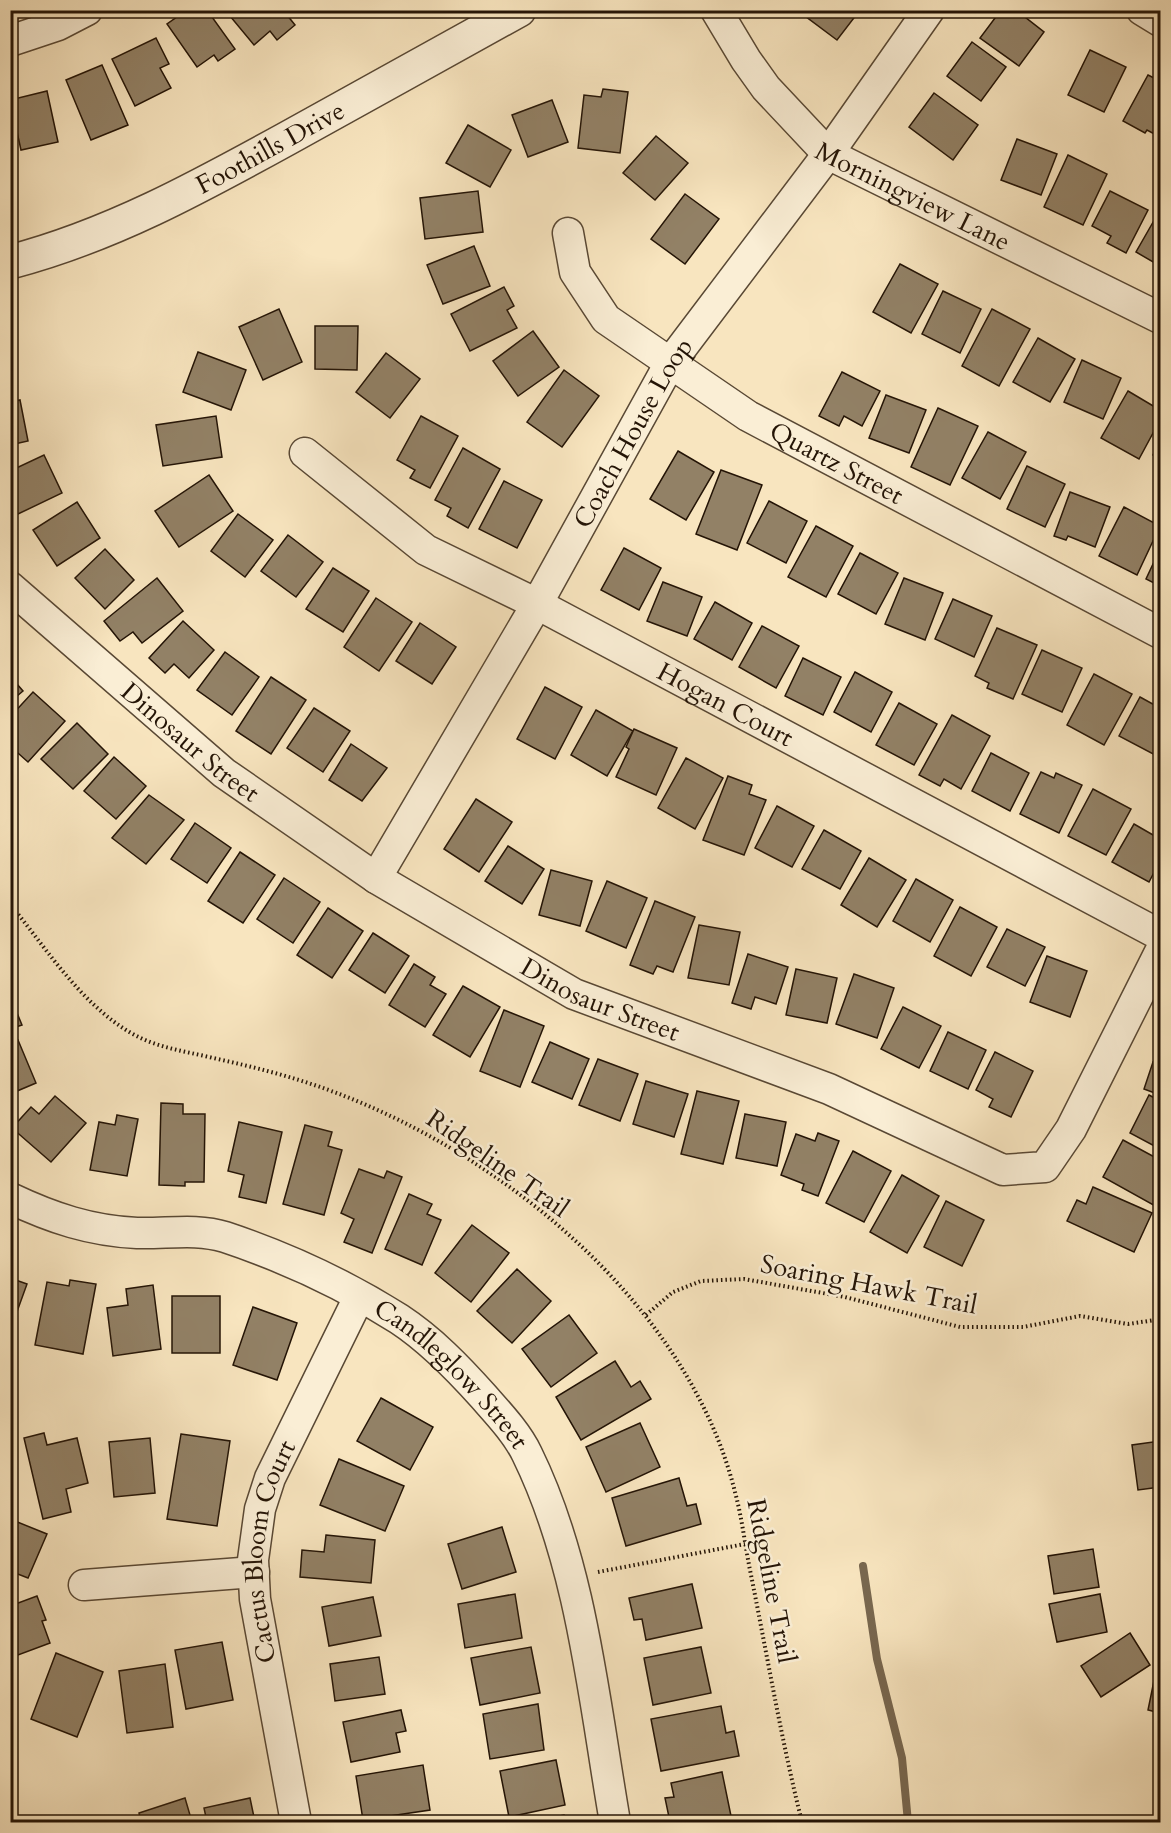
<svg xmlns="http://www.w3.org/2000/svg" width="1171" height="1833" font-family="Cardo,serif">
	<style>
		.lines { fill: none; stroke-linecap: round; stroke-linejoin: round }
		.stream { stroke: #78674f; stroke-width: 8 }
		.building { fill: #928166; stroke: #241406; stroke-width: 1.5 }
		.minor-casing { stroke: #594834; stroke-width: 33 }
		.tertiary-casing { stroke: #594834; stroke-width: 36 }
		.path { stroke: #241406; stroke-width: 4; stroke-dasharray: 1.5 3; stroke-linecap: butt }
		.minor { stroke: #faeed5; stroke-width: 30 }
		.tertiary { stroke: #faeed5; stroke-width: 33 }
		.labels { text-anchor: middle; stroke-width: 5; stroke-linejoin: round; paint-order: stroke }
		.street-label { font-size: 26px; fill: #241406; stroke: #faeed5 }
	</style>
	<rect width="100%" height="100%" fill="#f8e5bf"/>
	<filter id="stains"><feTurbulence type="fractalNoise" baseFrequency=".00333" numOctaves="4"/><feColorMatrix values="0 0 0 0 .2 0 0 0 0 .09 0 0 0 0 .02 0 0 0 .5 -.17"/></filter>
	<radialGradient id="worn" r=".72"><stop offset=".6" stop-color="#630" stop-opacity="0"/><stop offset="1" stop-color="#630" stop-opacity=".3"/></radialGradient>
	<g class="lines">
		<path class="stream" d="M863 1566 877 1659 902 1758 908 1822"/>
	</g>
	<g class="building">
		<path d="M187 10H207L235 49 218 61 214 55 197 67 167 24Z"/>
		<path d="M225 10H283L295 25 277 40 270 31 254 45Z"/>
		<path d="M810 10H860L837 40 805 16Z"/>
		<path d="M1001 10H1016L1044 32 1019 66 980 38Z"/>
		<path d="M156 38 169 64 160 68 171 88 135 106 112 59Z"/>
		<path d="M972 42 1006 67 981 101 947 76Z"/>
		<path d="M1090 50 1126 67 1104 112 1068 95Z"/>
		<path d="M102 65 128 125 91 140 66 80Z"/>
		<path d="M1148 75 1160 81V131L1158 136 1147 130 1145 133 1123 121Z"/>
		<path d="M603 89 628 92 620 153 578 148 584 95 601 97Z"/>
		<path d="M47 91 58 142 21 150 10 100Z"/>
		<path d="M934 93 978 125 953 160 909 127Z"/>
		<path d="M552 100 568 142 528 157 512 115Z"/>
		<path d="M468 125 511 150 490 187 446 163Z"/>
		<path d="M656 136 688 163 655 200 623 173Z"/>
		<path d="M1017 139 1057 154 1041 195 1001 180Z"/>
		<path d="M1068 155 1107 174 1083 225 1044 207Z"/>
		<path d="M478 191 483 232 425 239 420 198Z"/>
		<path d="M1110 191 1148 210 1126 253 1107 243 1111 236 1092 226Z"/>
		<path d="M685 194 719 219 685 264 651 239Z"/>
		<path d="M1160 210V266L1136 252Z"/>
		<path d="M474 246 490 286 443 304 427 265Z"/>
		<path d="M900 264 938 284 911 333 873 312Z"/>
		<path d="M504 287 514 306 507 310 517 328 470 351 451 314Z"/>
		<path d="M943 291 981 309 960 353 922 334Z"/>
		<path d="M279 309 302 362 263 380 239 327Z"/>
		<path d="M992 309 1030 329 999 386 962 366Z"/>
		<path d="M315 326H358L357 370 315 369Z"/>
		<path d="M533 331 559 367 518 396 493 361Z"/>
		<path d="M1038 338 1075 359 1050 402 1013 382Z"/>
		<path d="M198 352 246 370 231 410 183 392Z"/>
		<path d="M386 353 420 379 390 418 356 392Z"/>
		<path d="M1082 360 1121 378 1103 419 1064 402Z"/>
		<path d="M564 370 599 396 562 447 527 422Z"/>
		<path d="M842 372 880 391 862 426 844 416 839 426 819 416Z"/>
		<path d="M1128 391 1160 410V420L1139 459 1101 438Z"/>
		<path d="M886 395 926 410 909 453 869 438Z"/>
		<path d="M20 400 28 441 10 445V402Z"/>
		<path d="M938 408 978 426 950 485 911 467Z"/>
		<path d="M216 416 222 457 163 466 156 425Z"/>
		<path d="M421 416 458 436 430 488 410 478 415 470 397 460Z"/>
		<path d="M988 432 1026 452 1000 499 962 478Z"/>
		<path d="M1160 440V459L1153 455Z"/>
		<path d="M463 448 500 469 468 528 447 516 451 508 435 500Z"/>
		<path d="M678 451 714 472 686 520 650 499Z"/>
		<path d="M44 455 62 493 18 514 10 498V471Z"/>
		<path d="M1027 466 1065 484 1045 527 1007 509Z"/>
		<path d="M721 470 762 485 737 550 696 534Z"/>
		<path d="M209 475 233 511 179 547 155 511Z"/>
		<path d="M504 481 542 500 517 548 479 529Z"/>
		<path d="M1070 492 1110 507 1095 547 1068 536 1066 540 1054 536Z"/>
		<path d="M769 501 807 521 786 563 747 543Z"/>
		<path d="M77 502 100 538 57 566 33 530Z"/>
		<path d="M1124 507 1160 526 1137 575 1099 556Z"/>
		<path d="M238 514 273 540 245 577 211 551Z"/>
		<path d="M816 526 853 546 826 597 788 577Z"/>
		<path d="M288 535 323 562 296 597 261 571Z"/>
		<path d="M624 548 661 568 639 610 601 590Z"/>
		<path d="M105 549 134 580 105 609 75 578Z"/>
		<path d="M1160 549V586L1146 579Z"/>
		<path d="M860 553 898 573 876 614 838 594Z"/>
		<path d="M333 568 369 591 343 632 306 609Z"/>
		<path d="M157 578 183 611 142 643 133 632 120 641 104 621Z"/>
		<path d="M904 578 943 593 925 640 885 624Z"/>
		<path d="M663 582 702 597 687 636 647 621Z"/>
		<path d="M376 598 412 622 379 671 344 647Z"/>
		<path d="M953 599 992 616 974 657 935 639Z"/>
		<path d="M715 602 752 623 732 660 694 639Z"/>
		<path d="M183 621 214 650 189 678 174 664 165 673 149 658Z"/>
		<path d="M420 623 456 647 432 684 396 661Z"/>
		<path d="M762 626 799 646 776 688 739 667Z"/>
		<path d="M997 628 1037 645 1013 699 987 688 989 683 975 676Z"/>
		<path d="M1042 650 1082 668 1062 712 1022 694Z"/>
		<path d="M225 652 259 677 232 715 197 690Z"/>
		<path d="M803 658 841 677 823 715 785 696Z"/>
		<path d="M855 672 892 692 871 732 834 712Z"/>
		<path d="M1094 674 1132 694 1104 745 1067 725Z"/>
		<path d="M10 676 23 691 10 702Z"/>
		<path d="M271 677 306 700 271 754 236 731Z"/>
		<path d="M545 687 582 707 555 759 517 739Z"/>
		<path d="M33 692 65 721 28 762 10 746V717Z"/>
		<path d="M1140 697 1160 708V750L1157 756 1119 736Z"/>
		<path d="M899 703 937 724 914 765 876 745Z"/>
		<path d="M314 708 350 731 323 772 287 748Z"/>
		<path d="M596 710 633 731 607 776 571 755Z"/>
		<path d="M952 715 990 736 961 789 944 779 940 786 919 775Z"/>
		<path d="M77 723 108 754 73 789 41 759Z"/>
		<path d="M634 729 677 748 656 795 616 777 629 749 626 747Z"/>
		<path d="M351 744 387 768 362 801 329 780Z"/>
		<path d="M991 753 1029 773 1010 811 972 791Z"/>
		<path d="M114 757 146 786 116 819 84 791Z"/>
		<path d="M686 758 723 778 695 829 658 808Z"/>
		<path d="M1041 772 1054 778 1056 773 1082 785 1059 833 1020 814Z"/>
		<path d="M728 776 752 785 749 794 766 800 744 855 703 840Z"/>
		<path d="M1093 789 1131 809 1106 855 1068 836Z"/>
		<path d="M149 795 184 820 146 864 112 838Z"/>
		<path d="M476 799 512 822 479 872 444 849Z"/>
		<path d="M777 806 814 826 792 867 755 848Z"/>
		<path d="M195 823 231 848 207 883 171 859Z"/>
		<path d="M1134 824 1160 839V861L1149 882 1112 862Z"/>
		<path d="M824 830 861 851 840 889 802 869Z"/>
		<path d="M508 846 544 869 522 904 485 881Z"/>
		<path d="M240 852 275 875 243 923 208 901Z"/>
		<path d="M869 858 906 880 877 927 841 905Z"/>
		<path d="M551 870 592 881 580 926 539 915Z"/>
		<path d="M284 878 320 902 293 943 257 919Z"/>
		<path d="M916 879 953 900 930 942 893 921Z"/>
		<path d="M607 881 647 898 626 948 586 931Z"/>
		<path d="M655 901 695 917 673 972 657 966 653 974 630 965Z"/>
		<path d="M960 907 997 927 971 976 934 956Z"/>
		<path d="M328 908 363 931 332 978 297 955Z"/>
		<path d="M699 925 740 932 729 985 688 978Z"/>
		<path d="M1007 929 1045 947 1025 986 987 967Z"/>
		<path d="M373 933 409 956 385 993 349 970Z"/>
		<path d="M748 954 788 967 776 1004 755 997 751 1009 732 1003Z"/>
		<path d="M1047 956 1087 971 1070 1017 1030 1002Z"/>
		<path d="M414 964 435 977 430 985 446 994 425 1027 389 1005Z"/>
		<path d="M796 969 837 978 827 1023 786 1015Z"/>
		<path d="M854 974 894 988 877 1038 836 1024Z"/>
		<path d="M463 986 500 1007 470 1057 433 1035Z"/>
		<path d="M10 996 22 1025 10 1029Z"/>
		<path d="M903 1007 941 1026 919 1068 881 1049Z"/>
		<path d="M504 1010 544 1026 520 1087 480 1071Z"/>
		<path d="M948 1032 986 1050 968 1089 930 1071Z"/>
		<path d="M18 1040 36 1083 10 1094V1043Z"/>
		<path d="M550 1042 589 1059 572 1099 532 1082Z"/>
		<path d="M995 1052 1033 1071 1011 1117 989 1107 993 1099 976 1090Z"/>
		<path d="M598 1059 638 1074 620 1121 579 1105Z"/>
		<path d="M1153 1062 1160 1065V1095L1144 1089Z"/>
		<path d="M646 1081 688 1094 674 1137 633 1124Z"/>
		<path d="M697 1091 739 1101 723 1164 681 1154Z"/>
		<path d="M1149 1095 1160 1101V1149L1130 1133Z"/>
		<path d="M55 1096 86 1123 51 1162 12 1128 31 1107 39 1114Z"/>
		<path d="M161 1103 183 1104V1114H205L204 1182H185V1186L159 1185Z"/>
		<path d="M745 1114 786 1122 777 1166 736 1158Z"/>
		<path d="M117 1115 138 1119 127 1176 90 1170 99 1122 115 1125Z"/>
		<path d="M239 1122 282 1132 266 1203 239 1197 244 1175 228 1171Z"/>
		<path d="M305 1125 332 1132 328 1146 342 1150 324 1215 283 1204Z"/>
		<path d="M818 1133 839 1141 818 1196 802 1190 804 1184 781 1175 796 1134 815 1141Z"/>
		<path d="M1123 1140 1160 1160V1201L1157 1207 1103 1177Z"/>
		<path d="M853 1151 891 1171 864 1222 826 1203Z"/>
		<path d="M359 1169 384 1178 387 1171 402 1177 372 1253 344 1242 354 1219 341 1213Z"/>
		<path d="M902 1175 939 1196 907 1253 870 1232Z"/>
		<path d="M1093 1187 1152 1213 1134 1252 1067 1221 1077 1200 1086 1204Z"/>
		<path d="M409 1194 432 1204 427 1214 441 1220 422 1265 385 1249Z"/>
		<path d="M946 1201 984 1220 962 1266 924 1247Z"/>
		<path d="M472 1225 509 1253 471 1302 435 1273Z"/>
		<path d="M517 1269 551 1301 512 1343 477 1311Z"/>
		<path d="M10 1278 27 1284 10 1331Z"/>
		<path d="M70 1280 96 1284 83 1354 35 1345 47 1282 69 1286Z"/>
		<path d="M153 1285 161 1349 113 1356 107 1308 128 1305 126 1289Z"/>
		<rect x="172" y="1296" width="48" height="57"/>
		<path d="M253 1307 297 1323 277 1380 233 1365Z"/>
		<path d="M569 1315 597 1353 551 1387 522 1349Z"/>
		<path d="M615 1361 631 1387 640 1381 651 1399 581 1440 556 1397Z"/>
		<path d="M381 1398 433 1427 410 1470 357 1441Z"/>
		<path d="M640 1423 660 1467 606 1492 586 1447Z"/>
		<path d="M44 1433 47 1445 77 1438 88 1483 66 1489 71 1512 43 1519 24 1438Z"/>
		<path d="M181 1434 230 1441 217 1526 167 1519Z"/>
		<path d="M150 1438 155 1493 114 1497 109 1442Z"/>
		<path d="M1160 1441V1487L1138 1490 1132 1445Z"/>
		<path d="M339 1459 404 1486 385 1531 320 1505Z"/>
		<path d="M679 1478 687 1506 696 1504 701 1524 626 1546 612 1498Z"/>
		<path d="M10 1519 47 1534 28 1578 10 1571Z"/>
		<path d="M502 1527 516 1572 462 1589 448 1544Z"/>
		<path d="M326 1535 375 1540 371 1583 300 1577 302 1550 324 1552Z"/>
		<path d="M1093 1549 1099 1587 1054 1594 1048 1556Z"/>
		<path d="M692 1584 702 1628 646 1640 642 1619 634 1620 629 1598Z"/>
		<path d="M515 1594 522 1638 465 1648 458 1604Z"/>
		<path d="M1100 1594 1107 1632 1057 1642 1049 1604Z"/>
		<path d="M37 1596 46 1620 42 1621 50 1643 10 1658V1606Z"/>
		<path d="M373 1597 381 1636 329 1646 322 1607Z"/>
		<path d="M1130 1633 1150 1665 1101 1697 1081 1666Z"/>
		<path d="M222 1642 233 1700 186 1709 175 1650Z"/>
		<path d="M531 1647 540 1693 480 1705 471 1658Z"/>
		<path d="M701 1647 711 1693 653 1705 644 1658Z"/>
		<path d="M56 1653 103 1672 77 1737 31 1719Z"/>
		<path d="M379 1657 385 1694 335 1701 330 1664Z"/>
		<path d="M1158 1661H1160V1713L1148 1710Z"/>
		<path d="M165 1664 173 1727 127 1733 119 1671Z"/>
		<path d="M538 1704 544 1750 490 1759 483 1714Z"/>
		<path d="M721 1706 726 1733 734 1731 739 1756 661 1771 651 1719Z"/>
		<path d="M401 1710 406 1731 396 1733 400 1752 351 1762 343 1722Z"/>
		<path d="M556 1760 565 1805 509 1817 500 1771Z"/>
		<path d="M423 1765 430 1810 363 1820 356 1776Z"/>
		<path d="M722 1772 731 1816 698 1822H670L665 1798 674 1797 671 1783Z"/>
		<path d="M185 1798 192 1822H141L139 1813Z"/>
		<path d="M250 1798 255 1822H207L204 1808Z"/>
		<path d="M564 1815 566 1822H526Z"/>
	</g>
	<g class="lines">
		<g class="minor-casing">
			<g id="minor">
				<path id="s1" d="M716 10 746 60 766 88 828 154 1160 318"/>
				<path d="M1142 10 1160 21"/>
				<path d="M10 41 58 25 87 10"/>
				<path id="s2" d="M568 233 575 272 606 319 748 416 1160 633"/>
				<path id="s3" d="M305 453 426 550 537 604 1160 935"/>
				<path id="s4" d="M10 587 224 773 376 878 574 994 829 1089 1003 1170 1045 1167 1071 1129 1160 952"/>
				<path id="s5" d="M376 878 537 604 670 363 828 154 929 10"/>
				<path id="s6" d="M10 1198C52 1218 91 1231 137 1233 167 1234 196 1228 225 1237 285 1257 347 1286 399 1319 431 1340 458 1368 483 1396 498 1413 517 1433 527 1454 582 1566 594 1701 615 1822"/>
				<path d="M84 1585 254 1572"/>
				<path id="s7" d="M296 1822 255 1599 253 1560 260 1509 270 1478 359 1297"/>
			</g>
		</g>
		<g class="tertiary-casing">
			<g id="tertiary">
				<path id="s8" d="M10 262C110 236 199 187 288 138 365 95 442 53 519 10"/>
			</g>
		</g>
		<g class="path">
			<path d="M10 904C46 948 81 1004 131 1033 157 1048 185 1051 213 1058 254 1067 294 1077 334 1092 506 1156 689 1307 735 1492 742 1518 745 1545 750 1570 767 1654 781 1739 802 1822"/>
			<path d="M646 1315 673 1292 701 1281 744 1279 845 1297 960 1327H1023L1080 1316 1128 1324 1155 1320 1160 1312"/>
			<path d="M598 1572 745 1544"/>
		</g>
		<use href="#minor" class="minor"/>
		<use href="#tertiary" class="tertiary"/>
	</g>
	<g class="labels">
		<g class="street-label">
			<text dy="9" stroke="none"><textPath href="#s8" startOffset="285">Foothills Drive</textPath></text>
			<text dy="9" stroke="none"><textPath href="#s1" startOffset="278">Morningview Lane</textPath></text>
			<text dy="9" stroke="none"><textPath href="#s5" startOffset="514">Coach House Loop</textPath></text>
			<text dy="9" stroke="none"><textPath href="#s2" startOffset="368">Quartz Street</textPath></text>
			<text dy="9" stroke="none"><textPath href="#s3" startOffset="492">Hogan Court</textPath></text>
			<text dy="9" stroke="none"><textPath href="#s4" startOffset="238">Dinosaur Street</textPath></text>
			<text dy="9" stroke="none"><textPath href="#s4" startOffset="724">Dinosaur Street</textPath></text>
			<text transform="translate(498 1163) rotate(35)" y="9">Ridgeline Trail</text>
			<text transform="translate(869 1284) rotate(11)" y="9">Soaring Hawk Trail</text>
			<text dy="9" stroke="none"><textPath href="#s6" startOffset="490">Candleglow Street</textPath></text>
			<text dy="9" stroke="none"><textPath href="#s7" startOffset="276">Cactus Bloom Court</textPath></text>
			<text transform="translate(772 1581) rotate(79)" y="9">Ridgeline Trail</text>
		</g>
	</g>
	<rect width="1171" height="1833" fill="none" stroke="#f8e5bf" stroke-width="36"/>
	<rect x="12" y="12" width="1147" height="1809" fill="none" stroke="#241406" stroke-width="3"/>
	<rect x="18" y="18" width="1135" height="1797" fill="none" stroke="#241406" stroke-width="1.5"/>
	<rect width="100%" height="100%" filter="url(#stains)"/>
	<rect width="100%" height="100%" fill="url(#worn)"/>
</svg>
